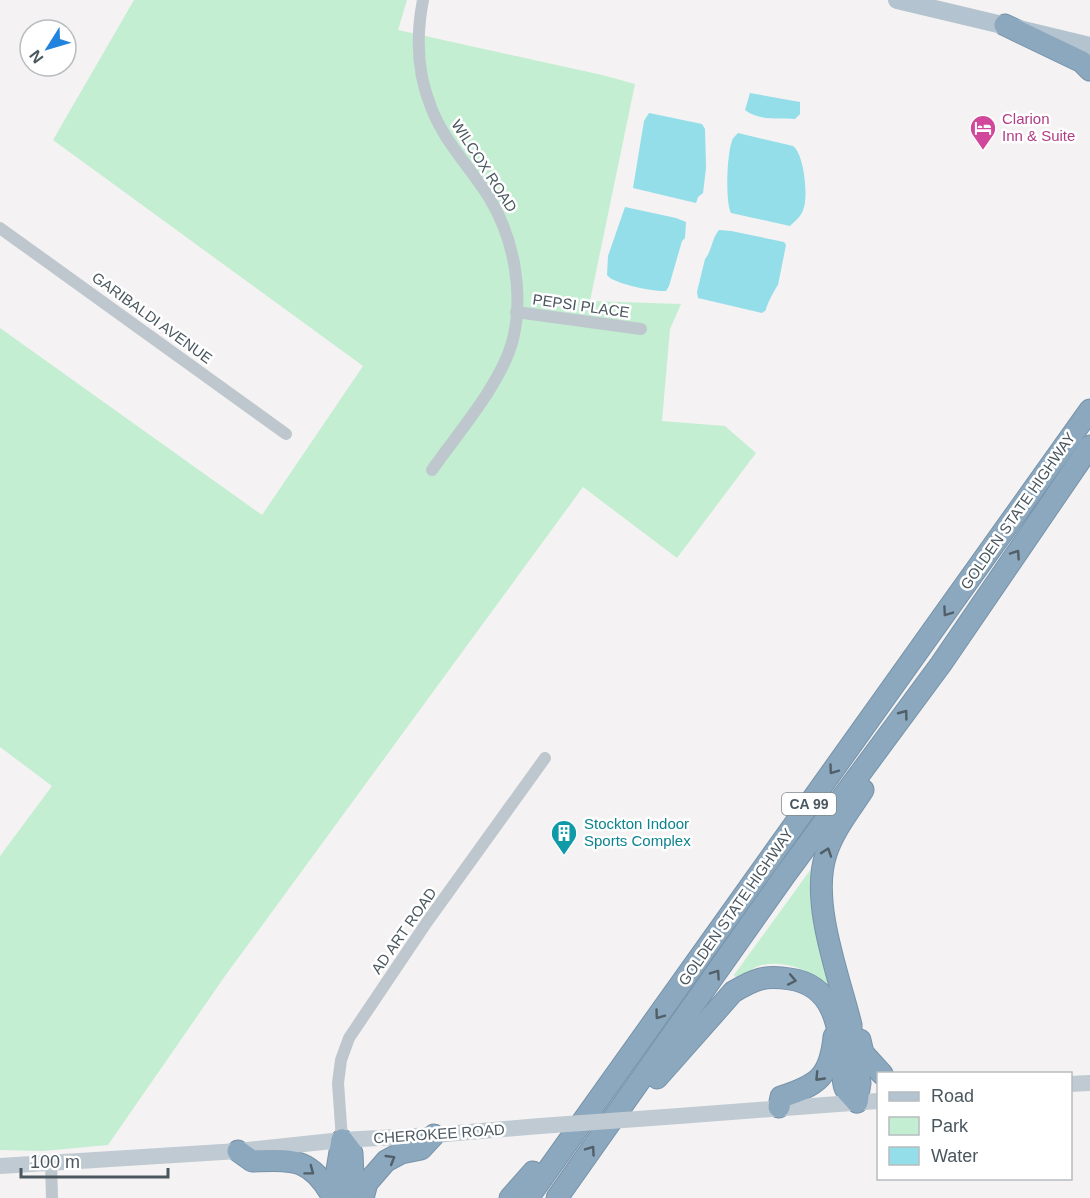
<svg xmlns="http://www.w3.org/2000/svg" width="1090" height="1198" font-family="Helvetica,sans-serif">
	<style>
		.green { fill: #c4eed1 }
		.water { fill: #93dee9 }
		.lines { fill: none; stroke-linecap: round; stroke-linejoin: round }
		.highway-casing { stroke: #7793aa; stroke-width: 23 }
		.street { stroke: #bec7ce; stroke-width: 12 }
		.secondary { stroke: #bfcad2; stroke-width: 16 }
		.primary { stroke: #b3c3cf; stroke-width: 18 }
		.highway { stroke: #8ca8be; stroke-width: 21 }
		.secondary-bridge { stroke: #bfcad2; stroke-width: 16 }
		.oneway { stroke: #515f68 }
		.labels { text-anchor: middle; stroke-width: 5; stroke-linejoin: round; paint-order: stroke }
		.shield { fill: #fff; stroke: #80898f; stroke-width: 1.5 }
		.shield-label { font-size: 14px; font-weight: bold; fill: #4a575f }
		.hotel-label { font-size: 15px; fill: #b23c85; stroke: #fff; text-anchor: start }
		.street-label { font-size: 15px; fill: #4a575f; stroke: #fff }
		.culture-label { font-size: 15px; fill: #0d838f; stroke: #fff; text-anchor: start }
	</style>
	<rect width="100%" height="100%" fill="#f4f2f2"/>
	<g class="green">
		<path d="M134 0H407L398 30 602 75 635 84 590 301 681 304 670 329 662 421 725 426 756 453 677 558 583 487 225 976 108 1145 43 1151 0 1150V856L52 786 0 747V328L262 515 363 366 53 140Z"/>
		<path d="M811 869 815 873 832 985 828 987C810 969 784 959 758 966 751 969 744 975 737 979L734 975Z"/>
	</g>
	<g class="water">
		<path d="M750 93 800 102V114L795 119C779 118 759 121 745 110Z"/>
		<path d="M649 113 702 124 705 129 706 168 703 193 698 197 696 203 633 188 644 121Z"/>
		<path d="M738 133 793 146C804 154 808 194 804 207 802 216 796 220 790 226L731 213C725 202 727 153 732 141 732 139 737 134 738 133Z"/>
		<path d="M625 207 676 218 686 222 685 238 682 241 669 286 666 291C655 292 613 284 607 275L608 256Z"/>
		<path d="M719 230 731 231 784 242 786 245 778 285C776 287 766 306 766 310L762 313 698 298 697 292 705 259C712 251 711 240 719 230Z"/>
	</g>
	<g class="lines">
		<g class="highway-casing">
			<g id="highway">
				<path d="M1005 25 1082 62 1090 70"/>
				<path d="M860 1040 863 1053 882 1074"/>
				<path d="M657 1078 733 992C755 979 764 975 790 979 833 985 839 1025 842 1061 843 1068 842 1081 845 1088 848 1093 854 1098 857 1102"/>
				<path d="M857 1102 860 1083 851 1034V1025C839 976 810 902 826 854 833 831 850 810 863 790"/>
				<path d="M779 1107 781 1097C818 1085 830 1077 834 1037"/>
				<path d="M342 1140 352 1153 354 1198"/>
				<path d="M238 1151 252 1161C293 1160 311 1157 333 1198"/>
				<path d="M341 1198 337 1170 342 1140"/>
				<path d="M363 1198 367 1183 386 1161 401 1153 421 1149 434 1135"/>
				<path d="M510 1198 533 1172"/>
				<path d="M528 1198 1090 410"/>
				<path d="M557 1198 785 875 941 664 1090 446"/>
			</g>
		</g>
		<g class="street">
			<path d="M423 0C416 36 417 73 431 107 444 142 471 168 490 199 514 239 524 293 513 339 502 383 458 433 432 470"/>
			<path d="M0 228 286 434"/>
			<path d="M516 312 641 329"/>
			<path d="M342 1140 338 1083 341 1060 349 1038 427 922 545 758"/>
			<path d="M51 1163 52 1198"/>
		</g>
		<g class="secondary">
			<path d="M1070 1084 1090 1083"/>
			<path d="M679 1116 878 1101"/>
			<path d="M0 1166 238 1151 342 1140 434 1135 540 1126"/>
		</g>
		<path class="primary" d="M897 0 1090 46"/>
		<use href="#highway" class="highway"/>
		<path class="secondary-bridge" d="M540 1126 679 1116"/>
	</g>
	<defs><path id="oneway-chevron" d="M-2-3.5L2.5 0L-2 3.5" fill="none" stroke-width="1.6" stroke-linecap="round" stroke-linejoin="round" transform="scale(1.5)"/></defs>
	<g class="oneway">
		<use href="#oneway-chevron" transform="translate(1016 554) rotate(-56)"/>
		<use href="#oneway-chevron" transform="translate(947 612) rotate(125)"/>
		<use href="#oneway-chevron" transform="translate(904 714) rotate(-53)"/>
		<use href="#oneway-chevron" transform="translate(833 770) rotate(126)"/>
		<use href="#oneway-chevron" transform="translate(827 852) rotate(-71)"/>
		<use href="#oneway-chevron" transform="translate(716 974) rotate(-55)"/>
		<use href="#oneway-chevron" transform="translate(792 980) rotate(11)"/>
		<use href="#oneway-chevron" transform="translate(659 1015) rotate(126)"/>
		<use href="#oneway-chevron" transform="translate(819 1077) rotate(134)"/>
		<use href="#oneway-chevron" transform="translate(591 1150) rotate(-55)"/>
		<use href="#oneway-chevron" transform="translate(391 1159) rotate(-31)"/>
		<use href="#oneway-chevron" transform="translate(310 1171) rotate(37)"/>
	</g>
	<defs>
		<g id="hotel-pin" transform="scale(1.35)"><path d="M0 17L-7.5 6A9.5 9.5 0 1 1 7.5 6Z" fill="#d1479c" stroke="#fff"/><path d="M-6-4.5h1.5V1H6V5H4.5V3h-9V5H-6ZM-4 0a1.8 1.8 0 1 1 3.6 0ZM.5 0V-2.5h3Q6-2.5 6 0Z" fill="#fff"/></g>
		<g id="building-pin" transform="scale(1.35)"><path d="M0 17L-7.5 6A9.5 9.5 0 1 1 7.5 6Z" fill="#0f9aa8" stroke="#fff"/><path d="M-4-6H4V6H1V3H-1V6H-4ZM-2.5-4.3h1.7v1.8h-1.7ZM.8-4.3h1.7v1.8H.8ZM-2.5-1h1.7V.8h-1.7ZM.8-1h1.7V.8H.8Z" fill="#fff"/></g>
	</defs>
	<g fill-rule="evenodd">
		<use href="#hotel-pin" x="983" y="128"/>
		<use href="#building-pin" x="564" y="833"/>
	</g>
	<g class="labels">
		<rect class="shield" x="782" y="793" width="54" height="22" rx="4.5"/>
		<g class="shield-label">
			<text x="809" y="809">CA 99</text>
		</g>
		<g class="hotel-label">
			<text x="1002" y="124">Clarion<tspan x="1002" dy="17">Inn &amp; Suite</tspan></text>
		</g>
		<g class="street-label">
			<text transform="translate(484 166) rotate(57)" y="5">WILCOX ROAD</text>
			<text transform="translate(581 306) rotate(8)" y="5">PEPSI PLACE</text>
			<text transform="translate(152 318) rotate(36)" y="5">GARIBALDI AVENUE</text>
			<text transform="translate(1018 511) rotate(-55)" y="5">GOLDEN STATE HIGHWAY</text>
			<text transform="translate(736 907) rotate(-55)" y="5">GOLDEN STATE HIGHWAY</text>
			<text transform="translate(404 931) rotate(-55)" y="5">AD ART ROAD</text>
			<text transform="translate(439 1134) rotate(-4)" y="5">CHEROKEE ROAD</text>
		</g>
		<g class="culture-label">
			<text x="584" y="829">Stockton Indoor<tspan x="584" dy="17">Sports Complex</tspan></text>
		</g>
	</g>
	<rect x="877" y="1072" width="195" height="108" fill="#ffffff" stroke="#b7bcbf" stroke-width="1.5"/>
	<rect x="889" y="1092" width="30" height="9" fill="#b3c3cf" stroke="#b7bcbf" stroke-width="1.5"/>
	<text x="931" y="1102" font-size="18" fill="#4a575f">Road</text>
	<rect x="889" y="1117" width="30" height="18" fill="#c4eed1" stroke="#b7bcbf" stroke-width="1.5"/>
	<text x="931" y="1132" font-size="18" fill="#4a575f">Park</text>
	<rect x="889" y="1147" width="30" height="18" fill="#93dee9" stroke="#b7bcbf" stroke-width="1.5"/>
	<text x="931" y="1162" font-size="18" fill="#4a575f">Water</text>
	<g transform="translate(48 48) rotate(233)"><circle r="28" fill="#ffffff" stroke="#b7bcbf" stroke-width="1.5"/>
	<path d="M0-4.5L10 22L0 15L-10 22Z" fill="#2283de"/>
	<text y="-9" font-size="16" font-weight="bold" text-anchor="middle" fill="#4a575f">N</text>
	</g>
	<path d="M21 1168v9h147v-9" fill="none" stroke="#4a575f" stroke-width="3"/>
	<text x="30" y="1168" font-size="18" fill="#4a575f" stroke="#ffffff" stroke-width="4.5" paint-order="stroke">100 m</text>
</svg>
